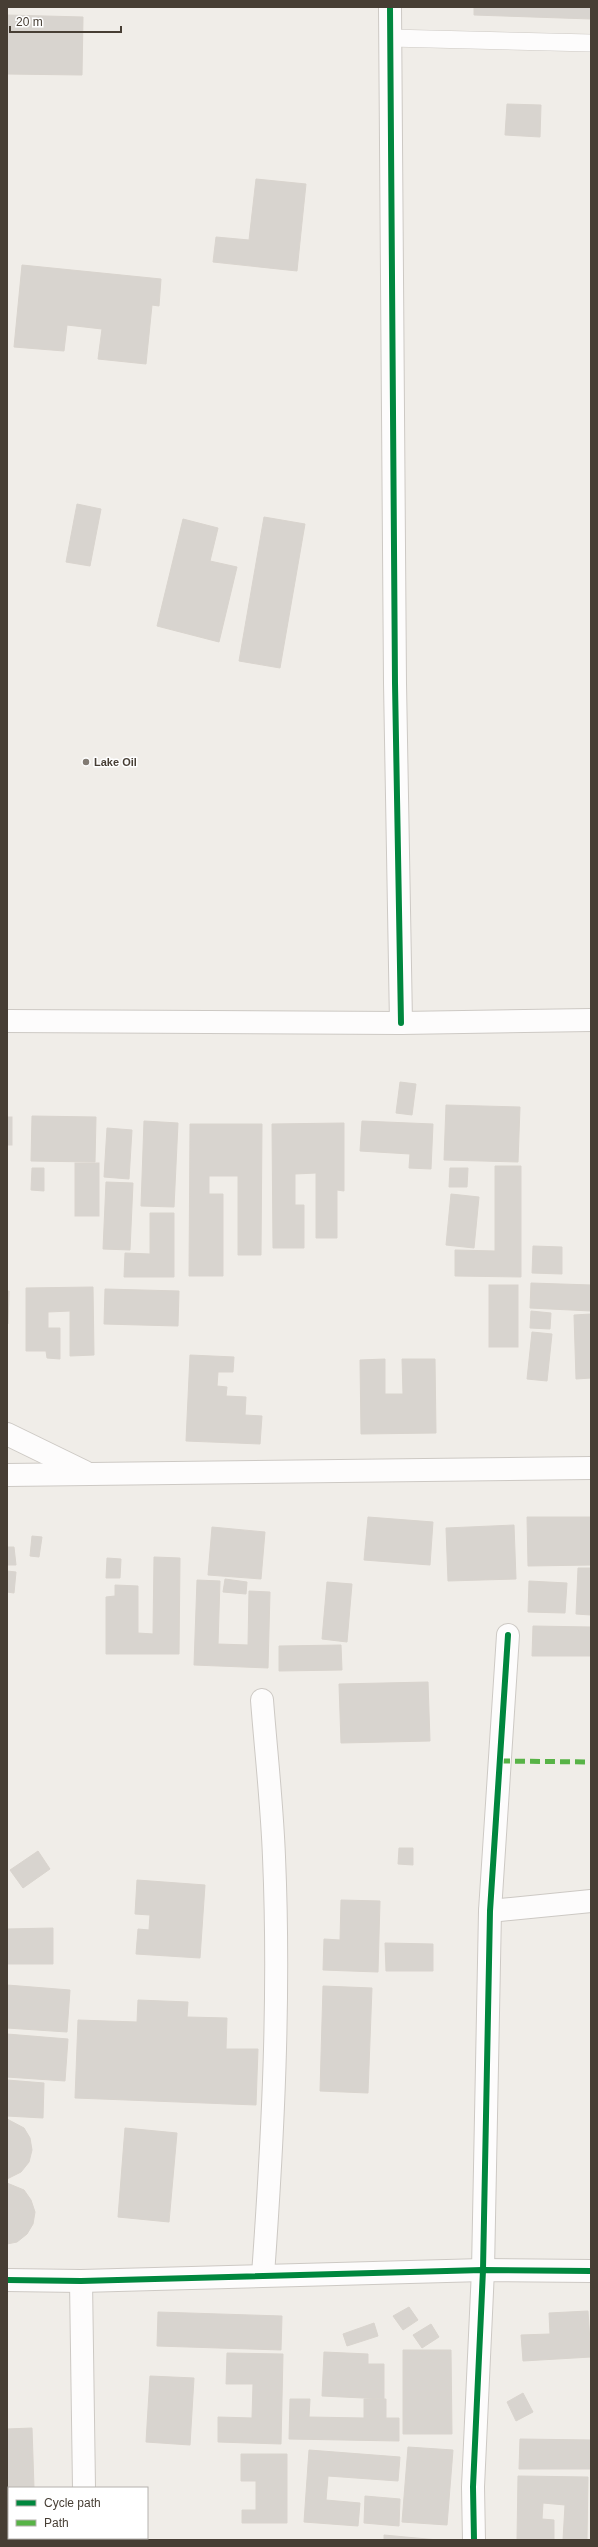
<svg xmlns="http://www.w3.org/2000/svg" width="598" height="2547" font-family="Helvetica,sans-serif">
	<style>
		.building { fill: #d8d4cf; stroke: #d9d4ce }
		.lines { fill: none; stroke-linecap: round; stroke-linejoin: round }
		.service-casing { stroke: #cdc9c4; stroke-width: 18 }
		.minor-casing { stroke: #cdc9c4; stroke-width: 24 }
		.tertiary-casing { stroke: #cdc9c4; stroke-width: 24 }
		.service { stroke: #fdfcfc; stroke-width: 17 }
		.minor { stroke: #fdfcfc; stroke-width: 22 }
		.tertiary { stroke: #fdfcfc; stroke-width: 22 }
		.quiet { stroke: #57b346; stroke-width: 5; stroke-dasharray: 10 5; stroke-linecap: butt }
		.cycleway-casing { stroke: #fff; stroke-width: 8 }
		.cycleway { stroke: #00873e; stroke-width: 6 }
		.poi-dot { fill: #827b73; stroke: #fff; stroke-width: 1.5 }
		.labels { text-anchor: middle; stroke-width: 3; stroke-linejoin: round; paint-order: stroke }
		.poi-label { font-size: 11px; font-weight: bold; fill: #473e34; stroke: #fff; text-anchor: start }
	</style>
	<rect width="100%" height="100%" fill="#f0ede8"/>
	<g class="building">
		<path d="M474 7H591V19L474 15Z"/>
		<path d="M7 15 83 17 82 75 7 74Z"/>
		<path d="M507 104 541 105 540 137 505 135Z"/>
		<path d="M256 179 306 184 297 271 213 262 216 237 249 240Z"/>
		<path d="M22 265 161 279 159 306 152 305 146 364 98 359 102 329 67 325 64 351 14 347Z"/>
		<path d="M77 504 101 509 90 566 66 562Z"/>
		<path d="M264 517 305 524 280 668 239 661Z"/>
		<path d="M183 519 218 528 210 561 237 567 219 642 157 626Z"/>
		<path d="M400 1082 416 1084 412 1115 396 1113Z"/>
		<path d="M446 1105 520 1107 518 1162 444 1160Z"/>
		<path d="M32 1116 96 1117 95 1162 31 1161Z"/>
		<rect x="7" y="1117" width="5" height="28"/>
		<path d="M144 1121 178 1123 174 1207 141 1206Z"/>
		<path d="M362 1121 433 1124 431 1169 409 1168 410 1154 360 1151Z"/>
		<path d="M344 1123V1191L337 1190V1238H316V1173L295 1174V1205H304V1248H273L272 1124Z"/>
		<path d="M190 1124H262L261 1255H238V1176H209V1194H223V1276H189Z"/>
		<path d="M107 1128 132 1130 129 1179 104 1177Z"/>
		<rect x="75" y="1163" width="24" height="53"/>
		<path d="M495 1166H521V1277L455 1276V1250L495 1251Z"/>
		<path d="M32 1168H44V1191L31 1190Z"/>
		<path d="M450 1168H468L467 1187H449Z"/>
		<path d="M106 1182 133 1183 130 1250 103 1249Z"/>
		<path d="M451 1194 479 1197 474 1248 446 1245Z"/>
		<path d="M150 1213H174V1277H124L125 1253 150 1254Z"/>
		<path d="M533 1246 562 1247V1274L532 1273Z"/>
		<path d="M531 1283 591 1285V1311L530 1308Z"/>
		<rect x="489" y="1285" width="29" height="62"/>
		<path d="M93 1287 94 1355 70 1356V1311L48 1312V1328H60V1359L47 1358 46 1351H26V1288Z"/>
		<path d="M105 1289 179 1291 178 1326 104 1324Z"/>
		<path d="M7 1291H9L8 1324H7Z"/>
		<path d="M531 1311 551 1313 550 1329 530 1328Z"/>
		<path d="M591 1314V1378L576 1379 574 1315Z"/>
		<path d="M532 1332 552 1334 547 1381 527 1379Z"/>
		<path d="M190 1355 234 1357 233 1372H218L217 1386 227 1387 226 1396 246 1397 245 1415 262 1416 260 1444 186 1441Z"/>
		<path d="M385 1359V1394H403L402 1359H435L436 1433 361 1434 360 1360Z"/>
		<path d="M368 1517 433 1522 430 1565 364 1560Z"/>
		<path d="M527 1517H591V1565L528 1566Z"/>
		<path d="M514 1525 516 1579 448 1581 446 1528Z"/>
		<path d="M212 1527 265 1532 261 1579 208 1575Z"/>
		<path d="M32 1536 42 1537 39 1557 30 1556Z"/>
		<path d="M7 1547H14L16 1565H7Z"/>
		<path d="M154 1557 180 1558 179 1654H106V1597L115 1596V1585L138 1586V1633L153 1634Z"/>
		<path d="M107 1558 121 1559 120 1578H106Z"/>
		<path d="M578 1568H591V1615L576 1614Z"/>
		<path d="M7 1571 16 1572 14 1593 7 1592Z"/>
		<path d="M225 1579 247 1582 246 1594 223 1592Z"/>
		<path d="M197 1580 220 1581 218 1644 248 1645 249 1591 270 1592 268 1668 194 1665Z"/>
		<path d="M529 1581 567 1583 565 1613 528 1612Z"/>
		<path d="M327 1582 352 1584 347 1642 322 1639Z"/>
		<path d="M533 1626 591 1627V1656H532Z"/>
		<path d="M341 1645 342 1670 279 1671V1646Z"/>
		<path d="M428 1682 430 1741 341 1743 339 1684Z"/>
		<path d="M399 1848H413V1865L398 1864Z"/>
		<path d="M38 1851 50 1869 23 1888 10 1870Z"/>
		<path d="M137 1880 205 1885 200 1958 136 1954 138 1929 149 1930 150 1915 135 1914Z"/>
		<path d="M341 1900 380 1901 378 1972 323 1970 324 1939 340 1940Z"/>
		<path d="M53 1928V1964H7V1929Z"/>
		<path d="M385 1943 433 1944V1971H386Z"/>
		<path d="M7 1985 70 1990 67 2032 7 2028Z"/>
		<path d="M323 1986 372 1988 368 2093 320 2091Z"/>
		<path d="M138 2000 188 2002 187 2017 227 2018 226 2049H258L256 2105 75 2098 78 2020 137 2022Z"/>
		<path d="M7 2034 68 2039 65 2081 7 2077Z"/>
		<path d="M7 2080 44 2083 43 2118 7 2116Z"/>
		<path d="M7 2119 24 2128 30 2138 32 2150 29 2162 21 2172 7 2179Z"/>
		<path d="M125 2128 177 2133 169 2222 118 2217Z"/>
		<path d="M7 2183 24 2190 31 2200 35 2212 33 2224 27 2234 17 2242 7 2244Z"/>
		<path d="M409 2307 418 2320 403 2330 393 2316Z"/>
		<path d="M588 2311 591 2357 523 2361 521 2335 550 2334 549 2313Z"/>
		<path d="M158 2312 282 2316 281 2350 157 2346Z"/>
		<path d="M374 2323 378 2336 347 2346 343 2334Z"/>
		<path d="M431 2324 439 2337 422 2348 413 2335Z"/>
		<path d="M403 2350H451L452 2434H403Z"/>
		<path d="M324 2352 368 2354V2364H384V2399L322 2396Z"/>
		<path d="M227 2353 283 2354 281 2444 218 2442V2417L252 2418 253 2384H226Z"/>
		<path d="M150 2376 194 2378 190 2445 146 2442Z"/>
		<path d="M523 2393 533 2412 516 2421 507 2402Z"/>
		<path d="M290 2399H310L309 2417 364 2418V2399H386V2418H399V2441L289 2439Z"/>
		<path d="M32 2428 34 2488H9V2517H7V2429Z"/>
		<path d="M520 2439 591 2440V2469H519Z"/>
		<path d="M408 2447 453 2450 447 2525 402 2522Z"/>
		<path d="M309 2450 400 2457 398 2481 328 2476 326 2500 360 2503 358 2526 304 2522Z"/>
		<path d="M241 2454H287V2523H242V2510H256V2481H241Z"/>
		<path d="M518 2476 588 2477 587 2540H563L565 2505 543 2503 542 2519 554 2520V2540H517Z"/>
		<path d="M365 2496 400 2499 399 2526 364 2523Z"/>
		<path d="M384 2535 438 2540H384Z"/>
	</g>
	<g class="lines">
		<g class="service-casing">
			<path id="service" d="M390 38 591 43"/>
		</g>
		<g class="minor-casing">
			<g id="minor">
				<path d="M390 7 395 683 401 1023"/>
				<path d="M7 1434 85 1472"/>
				<path d="M7 1475 591 1468"/>
				<path d="M262 1700C266 1752 272 1804 274 1857 280 1996 273 2136 263 2275"/>
				<path d="M490 1911 591 1901"/>
				<path d="M7 2280 81 2281 483 2270 591 2271"/>
				<path d="M81 2281 84 2488"/>
				<path d="M83 2540V2538"/>
				<path d="M474 2540 473 2487 483 2270 490 1911 508 1635"/>
			</g>
		</g>
		<g class="tertiary-casing">
			<path id="tertiary" d="M7 1021 401 1023 591 1020"/>
		</g>
		<use href="#service" class="service"/>
		<use href="#minor" class="minor"/>
		<use href="#tertiary" class="tertiary"/>
		<path class="quiet" d="M500 1761 591 1762"/>
		<g class="cycleway-casing">
			<g id="cycleway">
				<path d="M390 7 395 683 401 1023"/>
				<path d="M7 2280 81 2281 483 2270 591 2271"/>
				<path d="M474 2540 473 2487 483 2270 490 1911 508 1635"/>
			</g>
		</g>
		<use href="#cycleway" class="cycleway"/>
	</g>
	<circle class="poi-dot" cx="86" cy="762" r="4"/>
	<g class="labels">
		<g class="poi-label">
			<text x="94" y="766">Lake Oil</text>
		</g>
	</g>
	<rect width="598" height="2547" fill="none" stroke="#473e34" stroke-width="16"/>
	<rect x="8" y="2487" width="140" height="52" fill="#ffffff" stroke="#b5b2ae"/>
	<rect x="16" y="2500" width="20" height="6" fill="#00873e" stroke="#b5b2ae"/>
	<text x="44" y="2507" font-size="12" fill="#473e34">Cycle path</text>
	<rect x="16" y="2520" width="20" height="6" fill="#57b346" stroke="#b5b2ae"/>
	<text x="44" y="2527" font-size="12" fill="#473e34">Path</text>
	<path d="M10 26v6h111v-6" fill="none" stroke="#473e34" stroke-width="2"/>
	<text x="16" y="26" font-size="12" fill="#473e34" stroke="#ffffff" stroke-width="3" paint-order="stroke">20 m</text>
</svg>
